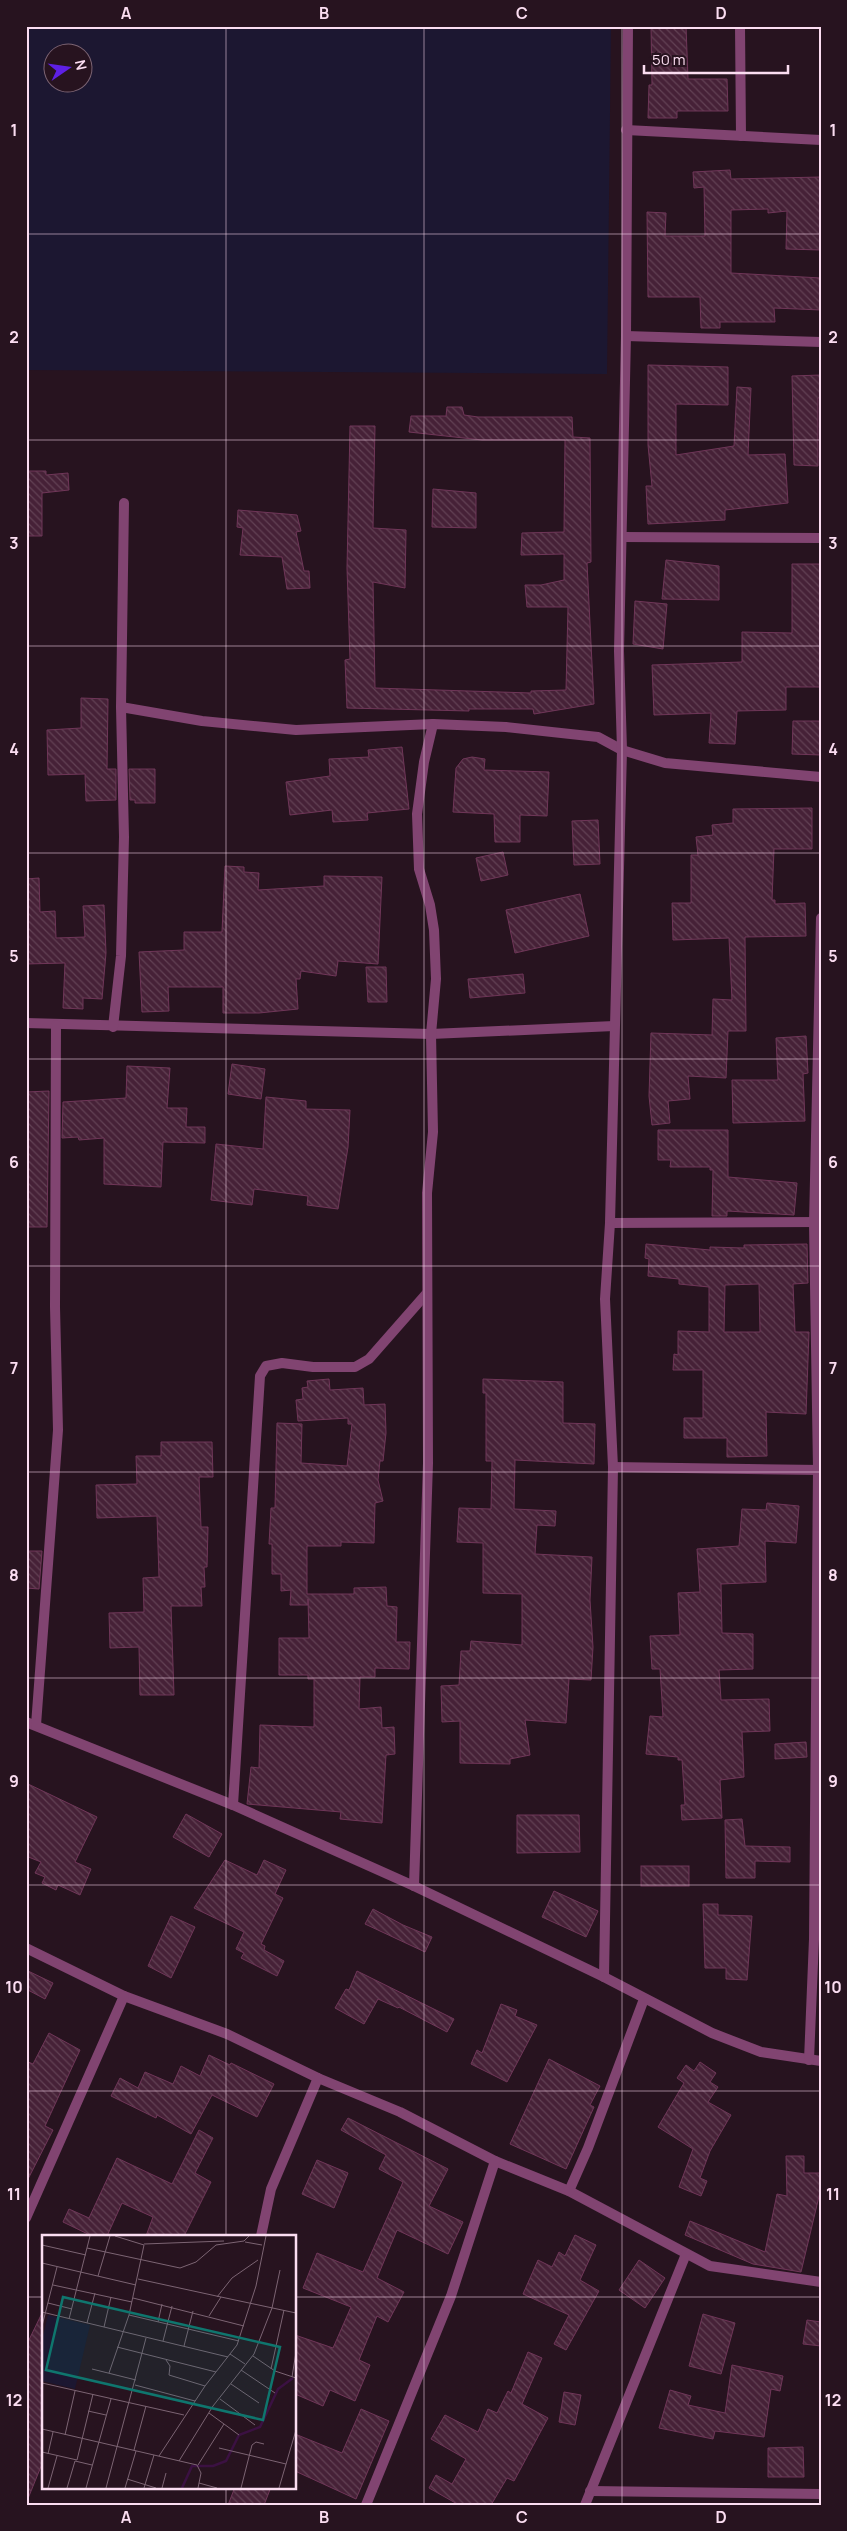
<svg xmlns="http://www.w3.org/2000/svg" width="847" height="2531" font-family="Manrope,sans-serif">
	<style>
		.park { fill: #1c1731; fill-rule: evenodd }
		.building { fill: url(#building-back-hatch); stroke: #6f3658; fill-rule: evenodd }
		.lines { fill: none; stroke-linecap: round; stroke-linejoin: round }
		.street { stroke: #814471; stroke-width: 10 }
		.grid { fill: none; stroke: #fbddf1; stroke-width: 1; stroke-opacity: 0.55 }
		.inset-river { fill: none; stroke: #3b1142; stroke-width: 2.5 }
		.inset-road { fill: none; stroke: #7c6473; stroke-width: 1 }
		.view { fill: #0f766e; fill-opacity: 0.15; stroke: #0f766e; stroke-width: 2.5 }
		.inset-edge { fill: none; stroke: #fbddf1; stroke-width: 2.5 }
		.neatline { fill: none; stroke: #fbddf1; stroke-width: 2 }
		.grid-label { font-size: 16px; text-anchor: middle; font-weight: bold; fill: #fbddf1 }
	</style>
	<defs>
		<pattern id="building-back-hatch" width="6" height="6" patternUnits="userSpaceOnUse" patternTransform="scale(1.25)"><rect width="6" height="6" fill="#462137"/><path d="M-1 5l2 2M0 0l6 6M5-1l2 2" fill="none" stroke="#624154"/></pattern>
	</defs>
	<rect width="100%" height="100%" fill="#27131f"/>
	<path class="park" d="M26 26H611L607 374 26 370ZM52 52H82V82H52Z"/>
	<g class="building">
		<path d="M651 26H686L688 79H727L728 111H677V118H648L649 85H652Z"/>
		<path d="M730 170 731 179 821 177V250L786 249 787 211 768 213V209L731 210V273L821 278V310L774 308 775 322H720V328H701L700 297H648L647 212 666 213 665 236H705L704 187 694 188 693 172Z"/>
		<path d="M648 365 728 367V405L676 404V455L734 446 737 387 751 388 748 455 785 454 788 503 725 510V520L648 524 646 486H652L648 445Z"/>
		<path d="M821 375V398H818V466L794 465 792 376Z"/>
		<path d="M447 407H462L464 415 478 417H572L573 437 590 438 591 562 587 563 594 704 534 714 533 709H469V711L347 708 345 660 350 659 347 568 350 426H375L373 528 406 530 405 588 373 582 375 688 531 693V691L566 690 568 607H527L525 585H541L564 580V554L521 555 522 533 564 532 565 440H482L409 432 411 416H446Z"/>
		<path d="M26 471H46V475L68 473 69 490 42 493V536H26Z"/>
		<path d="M433 489 476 493V528L432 527Z"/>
		<path d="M238 510 297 515 301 531 296 532 304 571H309L310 588 287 589 282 557 240 555 243 528 237 527Z"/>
		<path d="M666 560 719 566V600L662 599Z"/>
		<path d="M792 564H821V687H786V710L737 711 735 744 709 743 711 713 654 715 652 665 742 662V632L792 633Z"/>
		<path d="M635 601 667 604 663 649 633 644Z"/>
		<path d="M81 698 108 699 107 769H116V800L86 801 85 774 48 775 47 730 81 728Z"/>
		<path d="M793 721H821V755L792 754Z"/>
		<path d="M402 747 409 809 367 813 368 820 333 822 332 810 290 815 286 782 330 776 329 759 369 757 368 750Z"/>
		<path d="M472 757 485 759 484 770 549 772 547 816 520 815V842H495L494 814 453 812 456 768 463 759Z"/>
		<path d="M129 769H155V803H135V800H130Z"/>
		<path d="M812 808V849H774L772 900H775V904L805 903 806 936 745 937 746 1031H728L726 1078 688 1076 690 1099 668 1101 670 1123 652 1125 649 1096 651 1033 712 1035 713 999 732 1000 729 938 673 940 672 903H691V855H698L696 837 713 835 712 825 733 823V809Z"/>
		<path d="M598 820 600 864 574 865 572 821Z"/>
		<path d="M503 852 508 875 481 881 476 858Z"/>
		<path d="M225 866 244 867V872L259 873 258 890 324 886V876L382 877 378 964 338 961 336 976 301 971 300 979H296L298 1009 259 1013H223V987H168L169 1011 142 1012 139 952 184 950V932H222Z"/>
		<path d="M39 878 40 912 55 911 56 938 85 937 83 906 104 905 106 953 102 999 83 998V1009L63 1008 65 963 26 964V879Z"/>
		<path d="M580 894 589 936 515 953 506 910Z"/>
		<path d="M366 967H386L387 1002H368Z"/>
		<path d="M523 974 525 993 470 998 468 979Z"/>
		<path d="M806 1036 808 1073 803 1074 805 1121 733 1123 732 1080H778L776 1038Z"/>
		<path d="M232 1064 265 1069 261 1099 228 1094Z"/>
		<path d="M127 1066 170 1068 167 1108H187L186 1127H205V1143L163 1142 161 1187 104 1184V1138L79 1140 78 1137 62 1138 63 1102 126 1098Z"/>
		<path d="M49 1091 47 1227H26V1092Z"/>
		<path d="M266 1097 306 1101V1109L350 1110 348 1147 338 1209 307 1205 308 1196 254 1189 252 1205 211 1200 216 1144 263 1149Z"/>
		<path d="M658 1130H728V1177L797 1183 794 1215 727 1211V1216H712L713 1170H710V1167H670L671 1160H658Z"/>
		<path d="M646 1244 710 1250V1247L744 1248V1245L807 1244 808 1283 793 1284 795 1332H809L806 1414 766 1412 767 1456 727 1457V1438H684V1418H703V1370H673L674 1354 678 1355V1331L709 1332V1287L679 1284V1279L648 1276 649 1259 645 1258ZM759 1284 760 1332H724L725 1285Z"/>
		<path d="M329 1379 330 1390 363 1388 364 1405 385 1404 386 1433 383 1461H380L378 1480 383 1501 375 1503 374 1543 341 1542V1546H307V1594H354V1588L386 1587 387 1606 397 1607 396 1642H410L409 1669 375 1668V1677H360L359 1709 381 1707 382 1728 394 1727 395 1754 386 1755 382 1823 340 1819 341 1812 247 1804 251 1767 259 1768 260 1725 314 1727V1679H308V1675H279V1638H309L308 1599V1605H290L291 1590 281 1591V1574H272V1544H269L271 1508H275L277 1423 302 1424 301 1463 347 1466 352 1424H348V1418L298 1421 296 1400 303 1399 302 1388 308 1387 307 1381Z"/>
		<path d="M483 1379 563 1382V1423L595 1424 594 1464 515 1460 514 1509 556 1511 555 1526 537 1525 535 1554 592 1557 590 1600 593 1647 591 1680 569 1679 566 1723 525 1720 530 1755 510 1759V1764L460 1763V1721L442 1722 441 1686 459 1685 461 1651H470L471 1641 522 1645V1594L483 1593V1543L457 1542 459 1508 491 1509 492 1461H486V1393H483Z"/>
		<path d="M161 1442H212L213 1477H199L201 1527H208L207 1567H204L205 1587H201L202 1606H171L174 1695H140L139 1647 110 1648 109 1613 144 1612 143 1578 159 1577 157 1516 97 1518 96 1485 137 1484 136 1456H161Z"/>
		<path d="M767 1503 799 1506 796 1543 765 1541 766 1582 721 1584 722 1633 753 1634V1669L719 1670 721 1700 769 1699 770 1731 742 1732 744 1777 720 1780 722 1818 682 1820 681 1805H685L682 1760H678V1757L646 1754 650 1716 663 1717 660 1669H652L650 1636 680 1635 678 1593 700 1592 697 1549 739 1546 742 1509 766 1510Z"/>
		<path d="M26 1551H42L39 1589 26 1588Z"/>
		<path d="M806 1742 807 1757 775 1759V1744Z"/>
		<path d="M26 1783 97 1817 75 1862 91 1869 80 1895 58 1885 56 1890 42 1883 45 1877 35 1873 41 1862 26 1856Z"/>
		<path d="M186 1814 222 1834 209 1857 173 1837Z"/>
		<path d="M517 1815H579L580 1852 517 1853Z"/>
		<path d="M742 1819 745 1846 790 1847V1862L755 1861V1878H726L725 1820Z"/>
		<path d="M225 1860 257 1875 264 1860 286 1870 275 1894 283 1898 261 1944 265 1946 264 1950 284 1961 277 1976 241 1958 244 1953 236 1949 244 1932 194 1908Z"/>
		<rect x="641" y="1866" width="48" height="20"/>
		<path d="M554 1891 598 1911 586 1937 542 1917Z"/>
		<path d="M703 1904H718V1915L752 1916 747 1980 726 1979V1968H705Z"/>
		<path d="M373 1909 403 1925 432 1937 425 1952 365 1924Z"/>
		<path d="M171 1916 195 1927 171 1978 148 1966Z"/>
		<path d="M26 1970 53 1983 45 1999 26 1989Z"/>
		<path d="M357 1971 454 2019 447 2032 399 2007 398 2008 378 1999 364 2024 335 2008 346 1989 349 1990Z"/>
		<path d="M501 2004 517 2010 515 2016 537 2025 507 2082 471 2064 477 2050 482 2053Z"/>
		<path d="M49 2033 80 2050 45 2126 53 2130 26 2183V2061L33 2064Z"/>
		<path d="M209 2055 230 2065 231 2063 274 2084 257 2117 212 2095 191 2134 157 2115 156 2118 111 2096 120 2078 138 2088 145 2072 173 2084 181 2066 200 2076Z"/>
		<path d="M549 2059 600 2086 590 2105 594 2107 566 2169 510 2144Z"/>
		<path d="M700 2062 716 2073 710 2082 718 2087 708 2102 731 2115 710 2151 700 2178 707 2181 701 2196 679 2187 693 2149 658 2127 684 2083 677 2078 686 2065 694 2071Z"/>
		<path d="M348 2118 448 2169 429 2206 463 2222 448 2254 397 2230 377 2278 404 2292 388 2322 377 2316 359 2360 370 2365 355 2401 330 2390 323 2406 295 2394V2335L333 2348 351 2307 303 2288 317 2253 363 2272 403 2182 379 2169 386 2155 341 2130Z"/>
		<path d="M199 2130 213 2138 195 2173 211 2182 184 2236H146L153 2217 122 2203 107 2236H92L63 2222 69 2209 89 2218 117 2158 172 2184Z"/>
		<path d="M786 2156H804V2173H821V2188L801 2272 753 2264 685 2235 690 2221 765 2252 777 2194 787 2196Z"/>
		<path d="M317 2160 348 2173 334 2208 302 2194Z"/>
		<path d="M575 2235 596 2245 580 2280 599 2291 566 2350 554 2344 569 2315 523 2294 538 2260 552 2267 559 2252 565 2256Z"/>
		<path d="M639 2260 665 2278 645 2308 619 2290Z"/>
		<path d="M44 2309V2459L27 2501 26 2346Z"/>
		<path d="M703 2314 735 2323 721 2374 689 2366Z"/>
		<path d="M807 2320 821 2322V2346L803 2344Z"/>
		<path d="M528 2352 542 2358 522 2404 548 2418 514 2481 507 2478 491 2505H459L429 2488 436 2475 452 2484 466 2459 431 2439 445 2415 478 2432 488 2409 497 2413 508 2391 511 2393Z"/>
		<path d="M732 2365 783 2376 780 2391 771 2389 764 2437 715 2431 713 2439 659 2428 670 2390 691 2396 688 2405 725 2413Z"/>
		<path d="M564 2392 581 2395 575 2425 559 2422Z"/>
		<path d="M361 2409 389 2421 356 2499 295 2471V2434L342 2453Z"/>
		<path d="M803 2447 804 2477H768V2448Z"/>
		<path d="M235 2487H271L264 2505H228Z"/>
	</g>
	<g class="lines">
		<g class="street">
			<path d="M740 26 741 136"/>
			<path d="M626 130 821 140"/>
			<path d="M626 336 821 342"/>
			<path d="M622 537 821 538"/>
			<path d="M121 707 202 721 296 730 433 724 506 727 598 737 622 750 665 763 821 777"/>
			<path d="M26 1023 431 1034 614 1026"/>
			<path d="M113 1027 121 956 124 837 121 707 124 503"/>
			<path d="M610 1223 820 1222"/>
			<path d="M613 1467 821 1470"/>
			<path d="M26 1722 233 1805 414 1886 604 1977 712 2033 761 2052 821 2061"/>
			<path d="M36 1725 58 1430 55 1307 56 1025"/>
			<path d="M233 1805 260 1376 266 1366 282 1363 313 1367H355L369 1359 427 1293"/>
			<path d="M414 1886 428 1463 427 1193 433 1132 431 1034 436 979 434 930 430 905 419 869 417 814 424 762 433 724"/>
			<path d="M26 1948 124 1996 227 2034 318 2078 400 2112 495 2161 569 2191 710 2266 821 2282"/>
			<path d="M604 1977 613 1467 605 1299 610 1223 622 750 619 651 626 336 628 26"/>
			<path d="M809 2060 814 1939 818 1469 814 1223 821 918"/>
			<path d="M569 2191 588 2148 644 1999"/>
			<path d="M26 2218 124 1996"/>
			<path d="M261 2236 271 2189 318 2078"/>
			<path d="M590 2491 821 2494"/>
			<path d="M366 2505 451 2296 495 2161"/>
			<path d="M585 2505 686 2254"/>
		</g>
	</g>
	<path class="grid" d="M226 26V2236M424 26V2505M622 26V2505M26 234H821M26 440H821M26 646H821M26 853H821M26 1059H821M26 1266H821M26 1472H821M26 1678H821M26 1885H821M26 2091H821M26 2297H44M295 2297H821M226 2487V2505"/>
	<g transform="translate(42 2235)">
		<rect width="254" height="254" fill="#27131f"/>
		<path d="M6 80 48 90 33 154 0 146V105Z" fill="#1c1731"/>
		<path class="inset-river" d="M140 253 150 231H171L184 226 197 200 218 192 236 154 251 143"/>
		<path class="inset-road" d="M203 7 220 10M102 9 182 6M0 10 44 20M45 13 138 33 154 27 174 10 202 6 207 1M0 28 94 50M56 41 68 1M96 44 179 62M11 50 90 67M175 62 190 43 216 25M91 63 202 91M6 68 30 74M0 77 186 122M87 80 197 106M167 81 179 62 254 78M27 84 48 1M116 87 120 69M45 88 53 58M0 91 15 32M62 92 69 62M121 106 130 71M142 111 151 76M75 112 174 137M188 119 203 129M211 121 233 136 254 143M124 125 128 131 127 140 163 151M50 134 94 145M229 134 242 75M199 135 233 158M67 138 87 80 102 10 73 1M250 142 254 117M0 148 142 180M189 149 217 168M93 150 153 166M178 164 213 190M46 176 64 180M167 178 197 200M0 194 155 230 159 238 156 253M23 200 33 156M177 213 244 229M92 215 104 171M0 217 35 225 51 159M6 219 11 197M117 221 163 151 195 110 214 51 224 1M137 226 171 171 212 119 230 73 238 35M156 230 182 189M85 244 114 253M157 248 175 253M6 253 15 221M25 253 33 226 50 230M44 253 69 164M64 253 104 103M83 253 94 216M102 253 112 220M120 253 124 238M199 253 210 210 214 207 222 209M237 253 254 195"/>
		<path class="view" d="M21 62 238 112 221 185 4 135Z"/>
		<rect width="254" height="254" class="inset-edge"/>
	</g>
	<rect width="847" height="2531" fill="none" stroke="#27131f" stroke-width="55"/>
	<g transform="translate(68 68) rotate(77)"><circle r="24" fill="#27131f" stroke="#7c6473"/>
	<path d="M0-4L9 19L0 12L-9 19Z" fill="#5e20e5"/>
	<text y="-8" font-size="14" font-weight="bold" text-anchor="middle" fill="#fbddf1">N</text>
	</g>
	<path d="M644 65v8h144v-8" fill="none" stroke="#fbddf1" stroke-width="2.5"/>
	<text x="652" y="65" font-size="15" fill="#fbddf1" stroke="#27131f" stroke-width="4" paint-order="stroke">50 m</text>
	<rect x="28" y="28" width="792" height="2476" class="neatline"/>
	<g class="grid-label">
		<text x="126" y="19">A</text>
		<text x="324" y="19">B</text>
		<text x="522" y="19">C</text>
		<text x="721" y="19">D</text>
		<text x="14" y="136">1</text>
		<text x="833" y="136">1</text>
		<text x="14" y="343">2</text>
		<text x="833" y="343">2</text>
		<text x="14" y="549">3</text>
		<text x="833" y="549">3</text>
		<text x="14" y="755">4</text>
		<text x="833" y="755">4</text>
		<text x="14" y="962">5</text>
		<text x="833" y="962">5</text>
		<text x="14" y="1168">6</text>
		<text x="833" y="1168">6</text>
		<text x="14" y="1374">7</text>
		<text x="833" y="1374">7</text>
		<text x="14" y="1581">8</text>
		<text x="833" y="1581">8</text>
		<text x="14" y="1787">9</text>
		<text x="833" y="1787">9</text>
		<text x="14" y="1993">10</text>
		<text x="833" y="1993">10</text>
		<text x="14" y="2200">11</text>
		<text x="833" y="2200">11</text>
		<text x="14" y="2406">12</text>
		<text x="833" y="2406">12</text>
		<text x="126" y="2523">A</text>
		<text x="324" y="2523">B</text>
		<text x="522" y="2523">C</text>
		<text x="721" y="2523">D</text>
	</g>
</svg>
